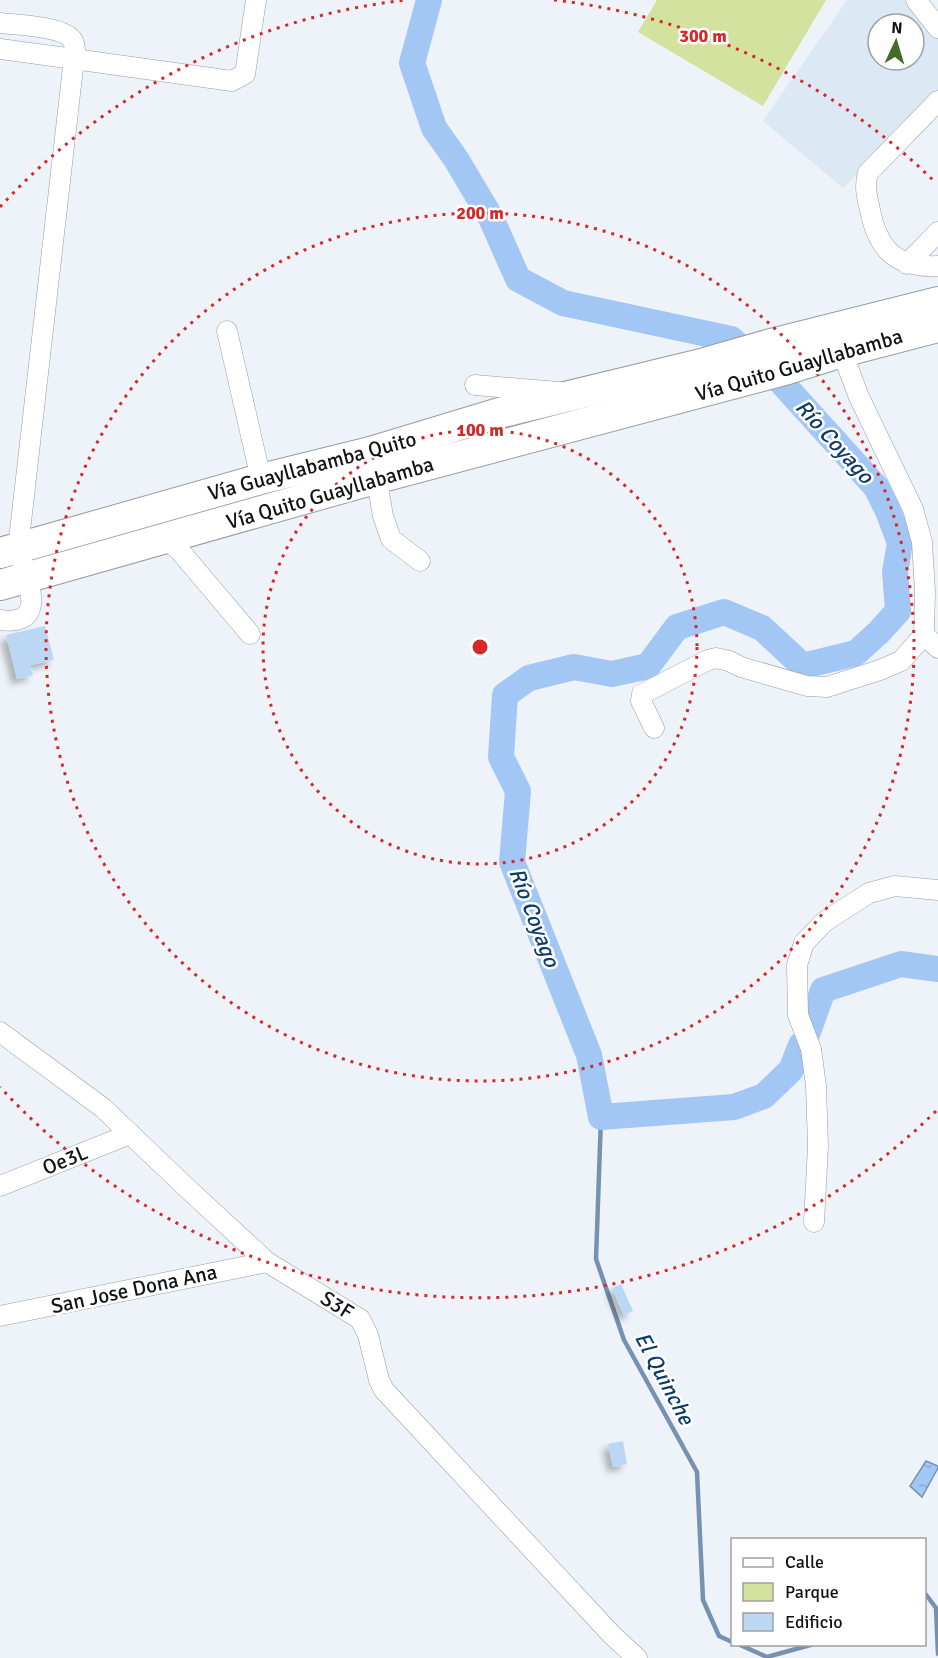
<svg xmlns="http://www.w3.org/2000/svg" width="938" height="1658" font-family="Signika,sans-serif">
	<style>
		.built { fill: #dce8f3; fill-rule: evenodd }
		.green { fill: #d4e2a0 }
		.water { fill: url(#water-ripples); stroke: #7791b1; stroke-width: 1.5 }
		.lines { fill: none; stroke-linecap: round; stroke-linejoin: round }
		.stream { stroke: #7791b1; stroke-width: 4.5 }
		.river { stroke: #a2c7f4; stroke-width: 26 }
		.building { fill: #bbd7f4; filter: url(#shadow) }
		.minor-casing { stroke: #979ca2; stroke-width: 21 }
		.highway-casing { stroke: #979ca2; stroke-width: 32 }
		.minor { stroke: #fff; stroke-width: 20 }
		.highway { stroke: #fff; stroke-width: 30 }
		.ring { fill: none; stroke: #d62828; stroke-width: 3; stroke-dasharray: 3 6 }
		.labels { text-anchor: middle; stroke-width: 5; stroke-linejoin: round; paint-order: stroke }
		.street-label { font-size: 21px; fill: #121315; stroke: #fff }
		.water-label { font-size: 22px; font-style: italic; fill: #0f3b69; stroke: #fff }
		.centre { fill: #d62828; stroke: #fff; stroke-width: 3 }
		.ring-label { font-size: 18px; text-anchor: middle; font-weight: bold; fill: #d62828; stroke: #fff; stroke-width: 5; stroke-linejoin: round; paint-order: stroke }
	</style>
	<defs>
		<pattern id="water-ripples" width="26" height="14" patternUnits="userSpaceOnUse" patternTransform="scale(1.5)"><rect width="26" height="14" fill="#a2c7f4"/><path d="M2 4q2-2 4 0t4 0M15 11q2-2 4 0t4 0" fill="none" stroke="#8aaad0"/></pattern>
		<filter id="shadow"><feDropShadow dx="-5.5" dy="5.5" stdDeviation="3" flood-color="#0004"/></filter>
	</defs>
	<rect width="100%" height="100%" fill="#edf3f9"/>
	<path class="built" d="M847 0H904L938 38V97L843 188 763 121ZM878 24H914V60H878Z"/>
	<path class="green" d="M657 0H826L763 106 638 32Z"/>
	<path class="water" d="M926 1461 938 1466V1468L922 1497 910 1486Z"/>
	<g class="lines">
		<g class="stream">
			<path d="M601 1117 596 1259 624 1340 697 1472 703 1600 719 1636 732 1642"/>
			<path d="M924 1592 936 1608 938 1654"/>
			<path d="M738 1644 767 1657 814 1644"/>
		</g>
		<g class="river">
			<path d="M429 0 412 63 434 128 456 159 491 218 518 279 563 303 731 339 782 383 876 487 888 511 900 543 895 572 898 611 879 632 856 653 803 666 762 628 724 612 677 627 648 666 612 674 574 667 529 678 505 695 501 757 518 791 512 862 589 1055 601 1117 734 1107 764 1096 791 1070 801 1045"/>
			<path d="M808 1032 823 990 901 964 938 969"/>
		</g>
	</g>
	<g class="building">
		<path d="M45 626 54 660 30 665 33 675 17 679 6 635Z"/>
		<path d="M621 1284 633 1311 624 1315 612 1288Z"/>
		<path d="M623 1441 627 1464 613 1467 608 1444Z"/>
	</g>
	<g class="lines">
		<g class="minor-casing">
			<g id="minor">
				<path d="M916 0 938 28"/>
				<path d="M0 23C16 25 65 26 73 41 76 47 75 53 74 59L0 49"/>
				<path d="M938 101 868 173C864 186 867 197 870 210 878 250 896 268 938 266"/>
				<path d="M907 264 938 232"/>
				<path d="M227 331 261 479"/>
				<path d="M842 352 859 397 913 509 922 542 925 591 924 635 938 648"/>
				<path d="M475 385 559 392"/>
				<path d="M375 469 383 516 391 539 420 561"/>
				<path d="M166 539 179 550 250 634"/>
				<path d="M0 620C52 627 25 576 18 548L74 59 232 81 245 74 256 0"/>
				<path d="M654 728 641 701 642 694 708 660 716 658 729 661 741 667 807 686 827 687 880 670 901 661 924 635"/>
				<path d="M0 1032 103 1108 188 1189 267 1262 360 1319 368 1335 379 1380 384 1390 612 1635 637 1658"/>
				<path d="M0 1186 130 1134"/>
				<path d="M814 1222 818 1146 816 1086 811 1049 798 1015 797 965 804 943 824 922 869 893 895 886 938 890"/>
				<path d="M0 1316 267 1262"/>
			</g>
		</g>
		<g class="highway-casing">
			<g id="highway">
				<path d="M0 553 261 479 370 452 499 413 705 363 771 344 938 302"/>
				<path d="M0 585 378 478 788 369 842 352 938 327"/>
			</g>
		</g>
		<use href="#minor" class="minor"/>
		<use href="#highway" class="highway"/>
	</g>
	<g class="ring">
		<circle cx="480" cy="647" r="217"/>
		<circle cx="480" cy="647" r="434"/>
		<path d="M936 1111A651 651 0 0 1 0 1087M0 207A651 651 0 0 1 406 0M554 0A651 651 0 0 1 936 183"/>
	</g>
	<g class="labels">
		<g class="street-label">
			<text transform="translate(799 365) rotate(-16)" y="7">Vía Quito Guayllabamba</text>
			<text transform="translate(312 466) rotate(-15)" y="7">Vía Guayllabamba Quito</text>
			<text transform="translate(330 493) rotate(-16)" y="7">Vía Quito Guayllabamba</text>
			<text transform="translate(65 1160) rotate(-22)" y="7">Oe3L</text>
			<text transform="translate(134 1289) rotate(-12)" y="7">San Jose Dona Ana</text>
			<text transform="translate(337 1305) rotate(32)" y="7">S3F</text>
		</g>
		<g class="water-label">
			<text transform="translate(835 441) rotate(48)" y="8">Río Coyago</text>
			<text transform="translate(535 917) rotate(69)" y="8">Río Coyago</text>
			<text transform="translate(665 1378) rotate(62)" y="8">El Quinche</text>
		</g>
	</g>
	<circle cx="480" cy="647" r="9" class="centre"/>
	<g class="ring-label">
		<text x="703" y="42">300 m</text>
		<text x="480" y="219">200 m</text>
		<text x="480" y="436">100 m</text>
	</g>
	<rect x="731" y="1538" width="195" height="108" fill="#ffffff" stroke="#a0a1a1" stroke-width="1.5"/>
	<rect x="743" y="1558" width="30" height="9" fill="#ffffff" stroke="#a0a1a1" stroke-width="1.5"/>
	<text x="785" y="1568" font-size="18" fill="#121315">Calle</text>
	<rect x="743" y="1583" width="30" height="18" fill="#d4e2a0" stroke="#a0a1a1" stroke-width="1.5"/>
	<text x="785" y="1598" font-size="18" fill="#121315">Parque</text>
	<rect x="743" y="1613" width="30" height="18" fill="#bbd7f4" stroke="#a0a1a1" stroke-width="1.5"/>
	<text x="785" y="1628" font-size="18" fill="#121315">Edificio</text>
	<g transform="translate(896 42) rotate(4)"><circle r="28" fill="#ffffff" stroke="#a0a1a1" stroke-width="1.5"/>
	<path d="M0-4.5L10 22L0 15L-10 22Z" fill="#436c28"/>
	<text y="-9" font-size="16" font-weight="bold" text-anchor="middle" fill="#121315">N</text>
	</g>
</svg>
